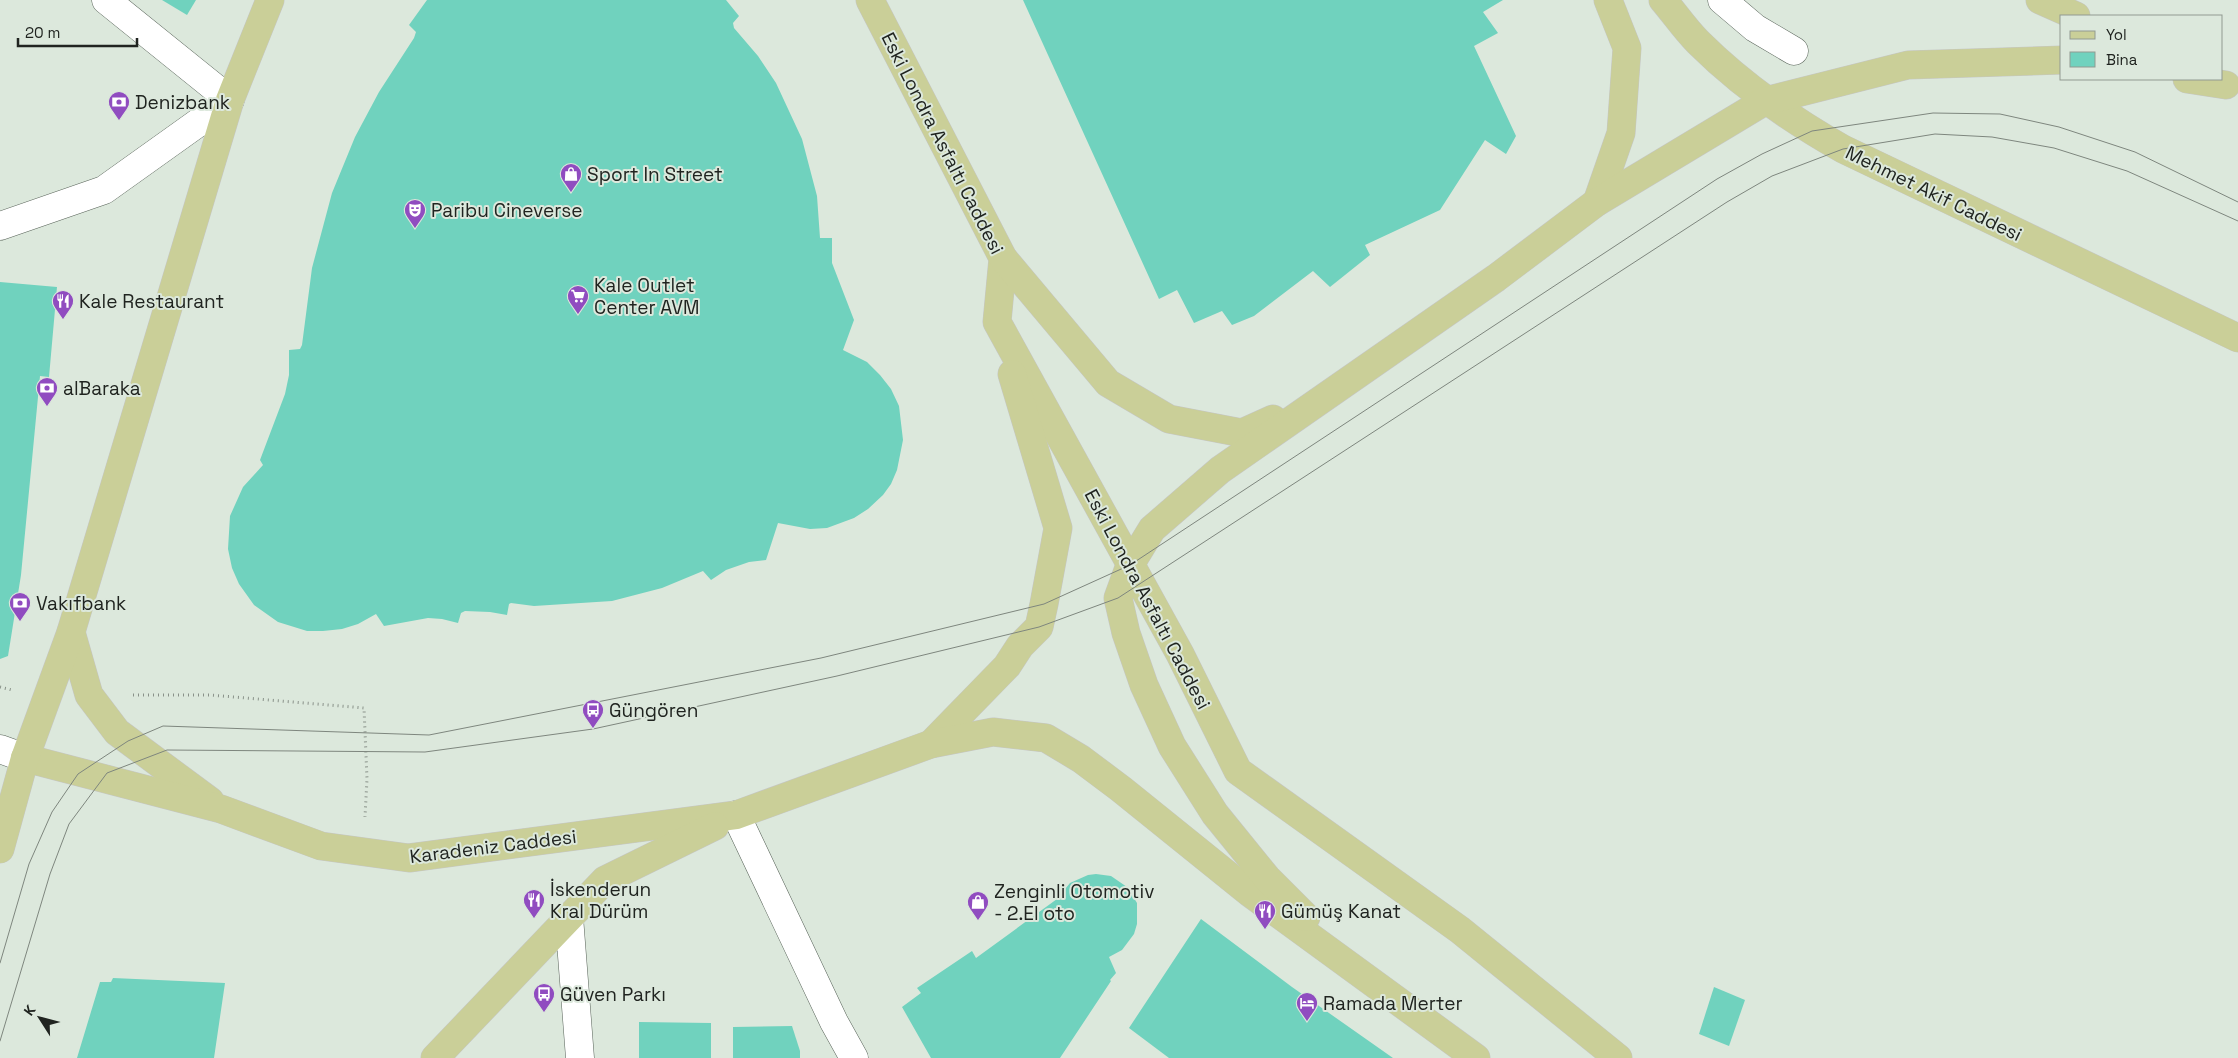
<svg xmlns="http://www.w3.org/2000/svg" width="2238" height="1058" font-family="'Space Grotesk',sans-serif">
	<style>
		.building { fill: #70d2be }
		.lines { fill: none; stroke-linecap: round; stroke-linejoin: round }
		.minor-casing { stroke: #586359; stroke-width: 29 }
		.major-casing { stroke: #c5c6c5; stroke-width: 29 }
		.path { stroke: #899189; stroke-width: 3; stroke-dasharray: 1 4; stroke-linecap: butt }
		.minor { stroke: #fff; stroke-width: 28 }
		.major { stroke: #cacf98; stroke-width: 28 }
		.tram { stroke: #7e867e; stroke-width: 1 }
		.labels { text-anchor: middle; stroke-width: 4; stroke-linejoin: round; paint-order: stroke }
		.poi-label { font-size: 19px; fill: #202420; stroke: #dce8dc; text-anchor: start }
		.street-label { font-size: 19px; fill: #202420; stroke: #dce8dc }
	</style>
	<rect width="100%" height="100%" fill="#dce8dc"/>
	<g class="building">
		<path d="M162 0H196L187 15Z"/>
		<path d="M427 0H726L739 16 733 23 734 28 758 56 776 83 802 139 817 196 820 238H832V263L854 320 843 350 867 362 880 375 891 389 899 406 903 440 897 470 891 484 883 495 868 509 854 518 827 528 810 529 778 523 766 560 749 562 726 570 711 580 703 571 662 588 612 601 534 606 511 603 509 604 507 615 490 612 465 611 461 613 458 623 442 619 428 618 384 626 376 614 358 624 342 629 323 631H307L278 622 254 605 239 584 232 568 228 549 230 516 243 487 263 465 260 460 285 394 289 375V350L300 349 302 345 312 268 332 193 355 137 379 92 414 38 416 32 409 25Z"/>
		<path d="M1023 0H1503L1483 12 1498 33 1474 46 1516 136 1506 154 1485 140 1440 210 1365 245 1370 255 1330 287 1313 271 1254 316 1232 325 1222 311 1194 323 1177 290 1159 299Z"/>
		<path d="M0 282 57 287 49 377 40 376 21 575 8 656 0 659Z"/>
		<path d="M1096 874 1111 876 1127 887 1137 903V924L1134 934 1122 950 1109 957 1116 973 1110 980 1111 981 1060 1058H931L902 1007 921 993 917 988 972 951 976 958 1057 899 1070 883 1088 875Z"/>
		<path d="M1201 919 1292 987 1393 1058H1169L1129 1028Z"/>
		<path d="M113 978 225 983 214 1058H77L100 982H111Z"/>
		<path d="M1714 987 1745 1000 1729 1046 1699 1034Z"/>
		<path d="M639 1022 711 1023V1058H639Z"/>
		<path d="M792 1026 800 1051V1058H733V1027Z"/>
	</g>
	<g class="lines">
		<g class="minor-casing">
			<g id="minor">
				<path d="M1722 0 1755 28 1794 51"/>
				<path d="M0 226 104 190 230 100 106 0"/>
				<path d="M0 749 25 758"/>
				<path d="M736 815 834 1022 854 1058"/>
				<path d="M569 917 580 1058"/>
			</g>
		</g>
		<g class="major-casing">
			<g id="major">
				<path d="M870 0 1003 258 997 322 1180 654 1238 771 1460 930 1618 1058"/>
				<path d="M1663 0C1675 14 1685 29 1698 42 1741 85 1790 119 1843 149L2238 338"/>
				<path d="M2040 0 2076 16"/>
				<path d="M2187 79 2226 85"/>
				<path d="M1597 202 1621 133 1627 48 1608 0"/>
				<path d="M1003 258 1108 383 1169 419 1242 433 1273 419"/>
				<path d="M71 632 89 695 117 732 210 801"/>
				<path d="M931 744 1007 666 1020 646 1039 627 1044 604 1058 528 1012 374"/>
				<path d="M25 758 221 809 321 846 409 858 736 815 931 744 993 732 1046 738 1081 759 1121 789 1250 893 1476 1058"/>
				<path d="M0 849 25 758 71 632 230 100 270 0"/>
				<path d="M1306 917 1267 878 1215 814 1172 746 1144 685 1126 633 1118 598 1130 565 1152 529 1220 470 1496 278 1597 202 1765 101 1908 65 2062 60"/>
				<path d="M435 1058 605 880 715 826"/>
			</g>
		</g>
		<g class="path">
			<path d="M0 687 12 690"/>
			<path d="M133 695H210L364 708 367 779 365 817"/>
		</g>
		<use href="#minor" class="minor"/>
		<use href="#major" class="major"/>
		<g class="tram">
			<path d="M0 963 29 864 52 812 78 774 128 741 163 726 429 735 821 658 1044 604 1130 565 1717 179 1762 154 1812 131 1933 113 2000 114 2059 127 2135 152 2238 202"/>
			<path d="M0 1041 50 874 69 824 107 773 167 750 425 752 593 729 837 676 1039 627 1118 598 1727 202 1772 176 1843 149 1935 134 1992 137 2054 148 2127 171 2238 221"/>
		</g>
	</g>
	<defs>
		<g id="bank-pin" transform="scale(1.125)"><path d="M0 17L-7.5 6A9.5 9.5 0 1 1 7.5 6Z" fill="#904cc0" stroke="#dce8dc"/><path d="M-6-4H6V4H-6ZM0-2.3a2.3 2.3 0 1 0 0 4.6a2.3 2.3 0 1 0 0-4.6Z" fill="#fff"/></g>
		<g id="shop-pin" transform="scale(1.125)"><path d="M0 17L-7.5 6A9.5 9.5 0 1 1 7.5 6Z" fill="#904cc0" stroke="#dce8dc"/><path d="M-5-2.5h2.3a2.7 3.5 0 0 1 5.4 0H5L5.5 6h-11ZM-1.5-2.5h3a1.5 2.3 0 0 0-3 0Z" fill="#fff"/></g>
		<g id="theatre-pin" transform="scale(1.125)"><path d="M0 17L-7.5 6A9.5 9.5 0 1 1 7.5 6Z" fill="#904cc0" stroke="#dce8dc"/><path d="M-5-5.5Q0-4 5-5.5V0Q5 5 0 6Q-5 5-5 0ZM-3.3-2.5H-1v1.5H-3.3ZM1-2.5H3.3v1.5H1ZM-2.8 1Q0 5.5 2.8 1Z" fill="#fff"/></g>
		<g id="supermarket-pin" transform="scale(1.125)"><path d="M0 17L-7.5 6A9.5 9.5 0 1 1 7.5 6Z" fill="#904cc0" stroke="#dce8dc"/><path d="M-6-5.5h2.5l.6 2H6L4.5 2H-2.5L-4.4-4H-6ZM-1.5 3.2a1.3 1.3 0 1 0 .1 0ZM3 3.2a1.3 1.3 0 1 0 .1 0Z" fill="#fff"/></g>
		<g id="restaurant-pin" transform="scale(1.125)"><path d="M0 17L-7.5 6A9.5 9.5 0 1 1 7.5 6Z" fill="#904cc0" stroke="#dce8dc"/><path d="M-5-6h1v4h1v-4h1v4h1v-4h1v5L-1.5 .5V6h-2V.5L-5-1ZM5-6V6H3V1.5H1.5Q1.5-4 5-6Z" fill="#fff"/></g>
		<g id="bus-pin" transform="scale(1.125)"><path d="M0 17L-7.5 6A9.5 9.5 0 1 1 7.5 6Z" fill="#904cc0" stroke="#dce8dc"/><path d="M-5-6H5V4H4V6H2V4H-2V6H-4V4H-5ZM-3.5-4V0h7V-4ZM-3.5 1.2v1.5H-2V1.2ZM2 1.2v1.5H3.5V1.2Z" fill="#fff"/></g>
		<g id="hotel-pin" transform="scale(1.125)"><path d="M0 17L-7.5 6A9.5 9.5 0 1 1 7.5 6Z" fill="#904cc0" stroke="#dce8dc"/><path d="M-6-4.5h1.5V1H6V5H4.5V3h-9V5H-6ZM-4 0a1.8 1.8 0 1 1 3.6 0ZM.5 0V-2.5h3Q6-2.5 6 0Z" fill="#fff"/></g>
	</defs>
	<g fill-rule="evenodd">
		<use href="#bank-pin" x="119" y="102"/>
		<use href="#shop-pin" x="571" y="174"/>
		<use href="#theatre-pin" x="415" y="210"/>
		<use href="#supermarket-pin" x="578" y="296"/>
		<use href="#restaurant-pin" x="63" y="301"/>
		<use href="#bank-pin" x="47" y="388"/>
		<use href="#bank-pin" x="20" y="603"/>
		<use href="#bus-pin" x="593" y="710"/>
		<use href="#restaurant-pin" x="534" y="900"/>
		<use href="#shop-pin" x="978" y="902"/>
		<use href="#restaurant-pin" x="1265" y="911"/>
		<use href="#bus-pin" x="544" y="994"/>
		<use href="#hotel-pin" x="1307" y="1003"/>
	</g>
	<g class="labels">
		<g class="poi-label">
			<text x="135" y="109">Denizbank</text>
			<text x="587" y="181">Sport In Street</text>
			<text x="431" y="217">Paribu Cineverse</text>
			<text x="594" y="292">Kale Outlet<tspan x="594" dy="22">Center AVM</tspan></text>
			<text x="79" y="308">Kale Restaurant</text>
			<text x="63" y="395">alBaraka</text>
			<text x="36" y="610">Vakıfbank</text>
			<text x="609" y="717">Güngören</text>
			<text x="550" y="896">İskenderun<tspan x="550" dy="22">Kral Dürüm</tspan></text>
			<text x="994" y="898">Zenginli Otomotiv<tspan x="994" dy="22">- 2.El oto</tspan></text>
			<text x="1281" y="918">Gümüş Kanat</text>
			<text x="560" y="1001">Güven Parkı</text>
			<text x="1323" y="1010">Ramada Merter</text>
		</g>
		<g class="street-label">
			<text transform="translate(943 143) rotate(63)" y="7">Eski Londra Asfaltı Caddesi</text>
			<text transform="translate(1934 193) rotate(26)" y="7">Mehmet Akif Caddesi</text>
			<text transform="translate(1148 599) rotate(62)" y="7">Eski Londra Asfaltı Caddesi</text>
			<text transform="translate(493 846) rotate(-7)" y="7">Karadeniz Caddesi</text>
		</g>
	</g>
	<rect x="2060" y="15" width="162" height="65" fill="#dce8dc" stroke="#919a91"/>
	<rect x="2070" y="31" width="25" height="8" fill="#cacf98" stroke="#919a91"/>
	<text x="2106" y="40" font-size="15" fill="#202420">Yol</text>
	<rect x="2070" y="52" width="25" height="15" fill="#70d2be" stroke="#919a91"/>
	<text x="2106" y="65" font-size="15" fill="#202420">Bina</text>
	<g transform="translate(40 1018) rotate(306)" stroke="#dce8dc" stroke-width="4" paint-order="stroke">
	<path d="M0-4L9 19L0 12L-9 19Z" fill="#202420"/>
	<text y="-8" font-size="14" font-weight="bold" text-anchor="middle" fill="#202420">K</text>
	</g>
	<path d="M18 38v8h119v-8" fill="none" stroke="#202420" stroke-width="2.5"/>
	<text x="25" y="38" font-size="15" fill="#202420" stroke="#dce8dc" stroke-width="4" paint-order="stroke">20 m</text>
</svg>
